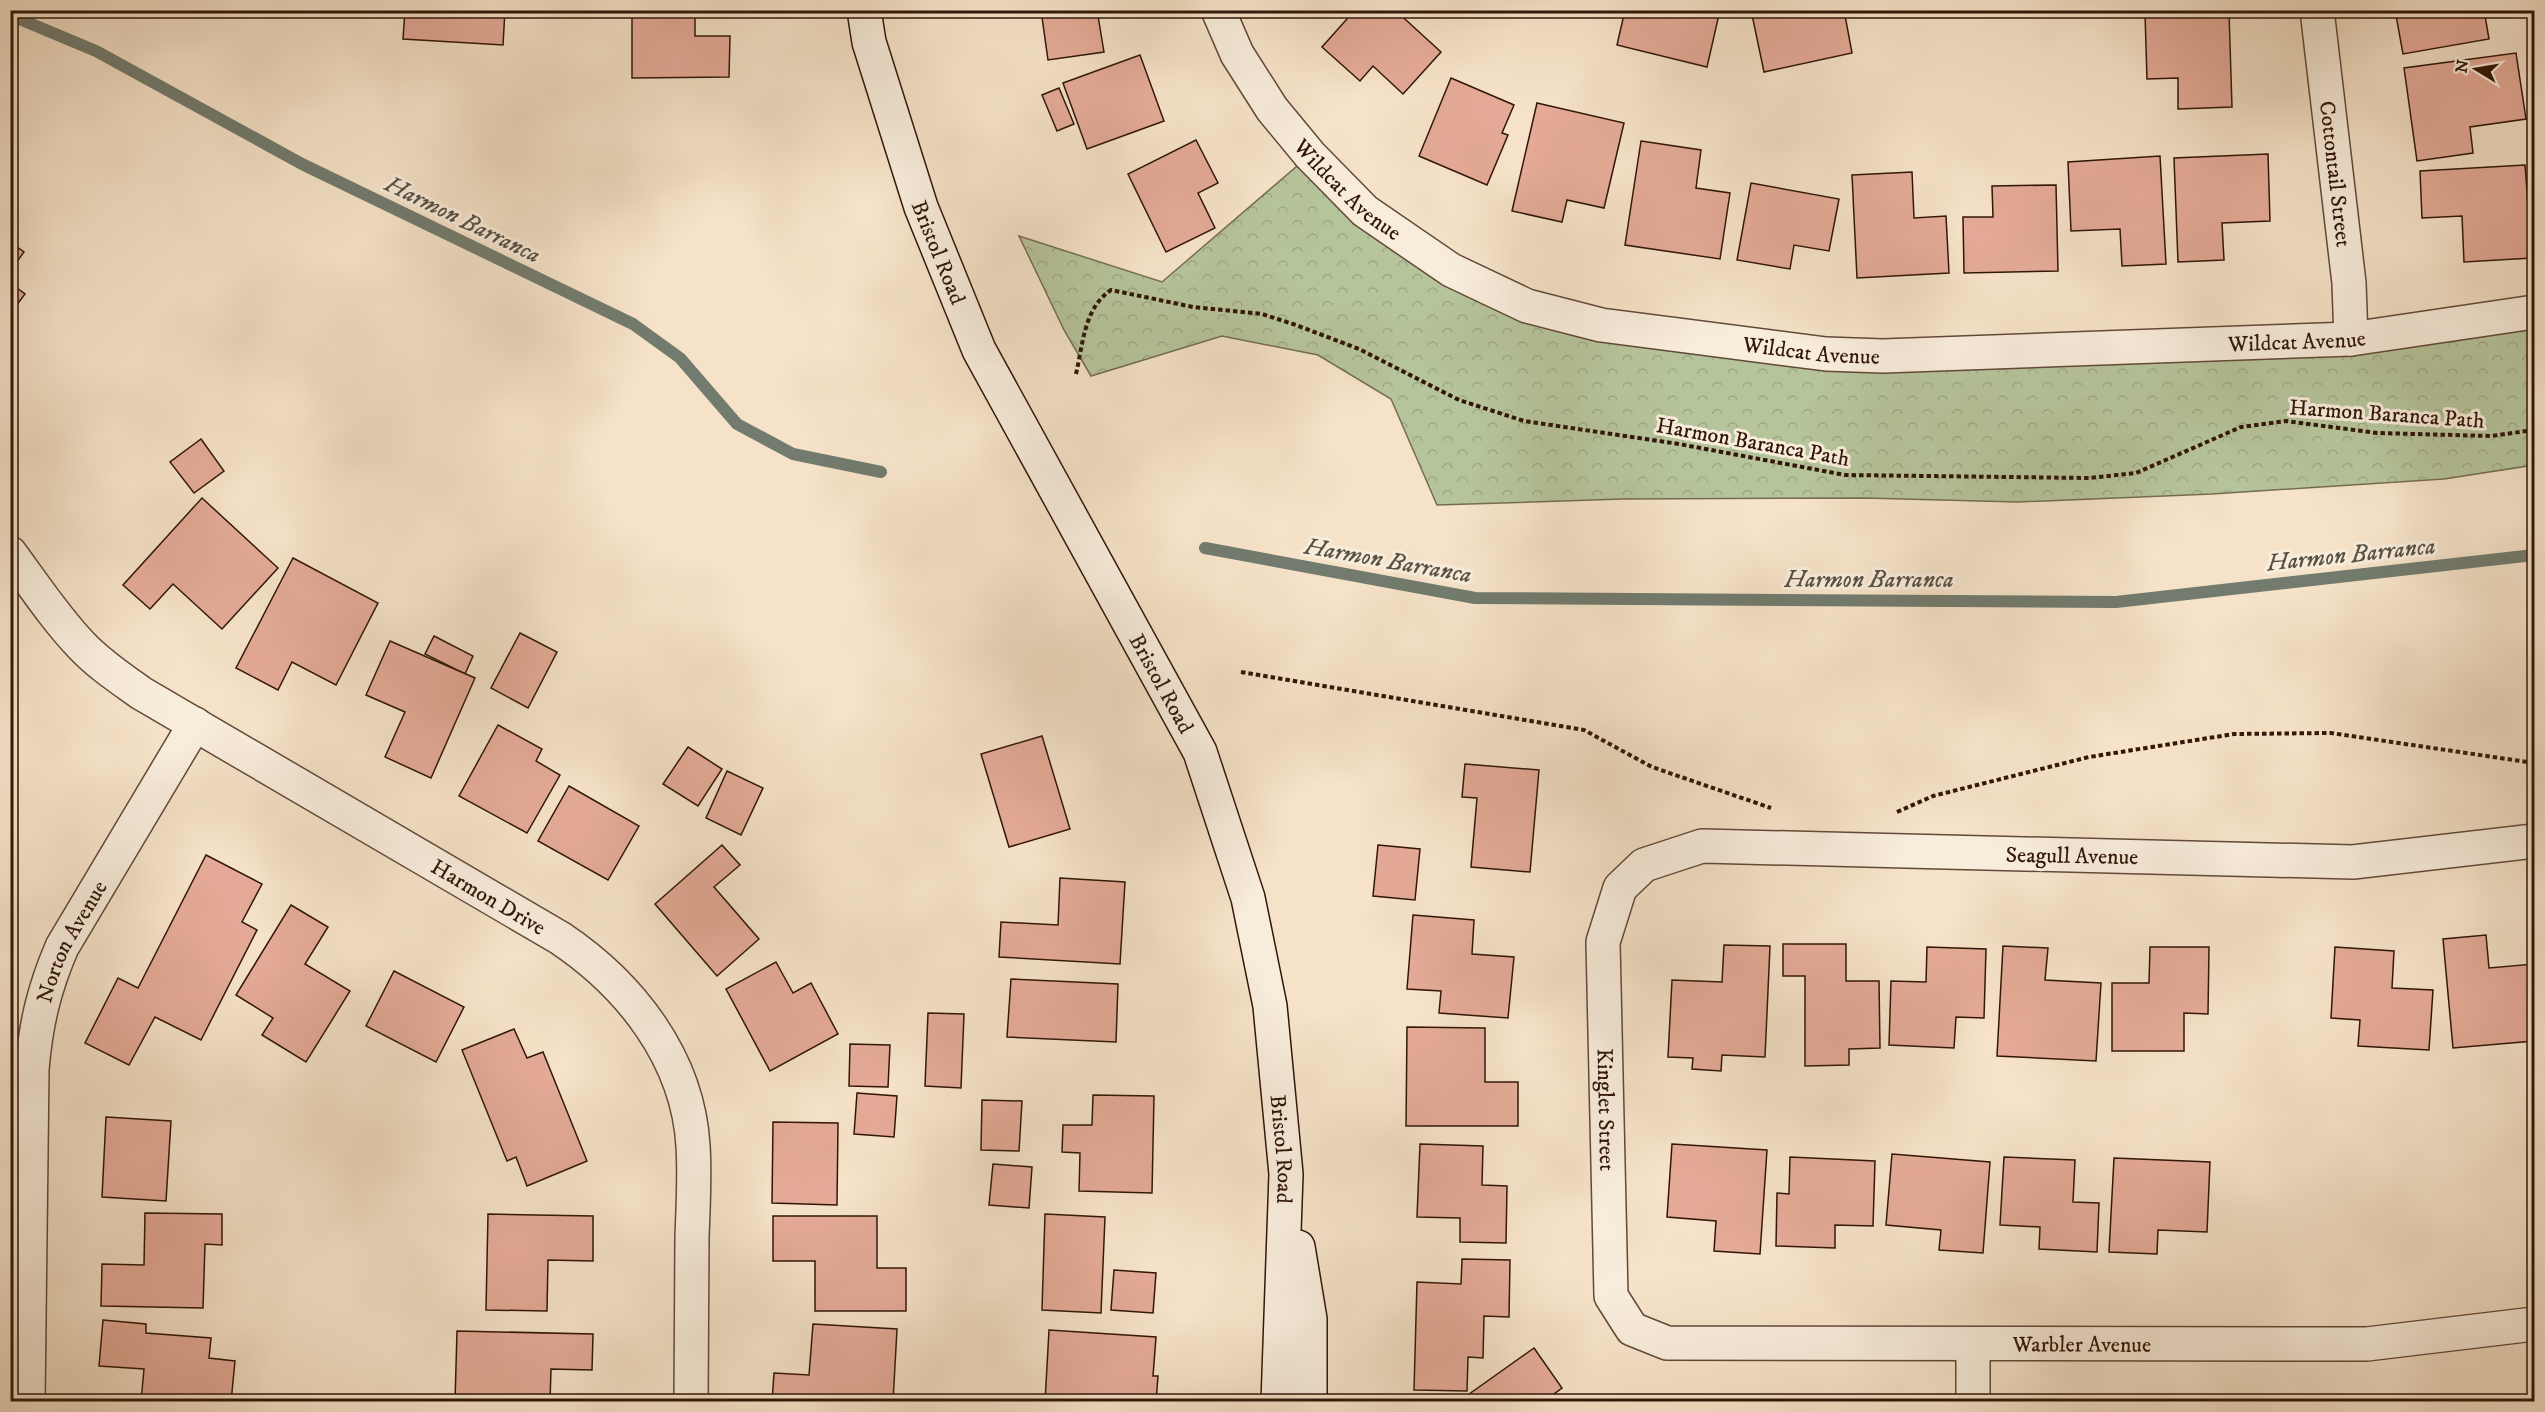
<svg xmlns="http://www.w3.org/2000/svg" width="2545" height="1412" font-family="'IM FELL DW Pica',serif">
	<style>
		.forest { fill: url(#forest-crowns); stroke: #746d52; stroke-width: 1.5 }
		.lines { fill: none; stroke-linecap: round; stroke-linejoin: round }
		.stream { stroke: #727b6e; stroke-width: 12 }
		.building { fill: #e4aa97; stroke: #311608; stroke-width: 1.5 }
		.street-casing { stroke: #624938; stroke-width: 36 }
		.secondary-casing { stroke: #311608; stroke-width: 36 }
		.path { stroke: #311608; stroke-width: 4; stroke-dasharray: 4.5 3; stroke-linecap: butt }
		.street { stroke: #f8ecdb; stroke-width: 33 }
		.secondary { stroke: #f8ecdb; stroke-width: 33 }
		.labels { text-anchor: middle; stroke-width: 6; stroke-linejoin: round; paint-order: stroke }
		.street-label { font-size: 22px; fill: #311608; stroke: #f8ecdb }
		.water-label { font-size: 24px; font-style: italic; fill: #575144; stroke: #f8ecdb }
	</style>
	<defs>
		<pattern id="forest-crowns" width="20" height="18" patternUnits="userSpaceOnUse" patternTransform="scale(1.5)"><rect width="20" height="18" fill="#b6c49b"/><path d="M2 6a3 3 0 1 1 6 0M12 15a3 3 0 1 1 6 0" fill="none" stroke="#9da884"/></pattern>
	</defs>
	<rect width="100%" height="100%" fill="#f5e2c8"/>
	<filter id="stains"><feTurbulence type="fractalNoise" baseFrequency=".00333" numOctaves="4"/><feColorMatrix values="0 0 0 0 .2 0 0 0 0 .09 0 0 0 0 .02 0 0 0 .5 -.17"/></filter>
	<radialGradient id="worn" r=".72"><stop offset=".6" stop-color="#630" stop-opacity="0"/><stop offset="1" stop-color="#630" stop-opacity=".3"/></radialGradient>
	<path class="forest" d="M1310 155 1527 306 1826 354 2534 312V465L2444 479 2212 494 2017 502 1866 498 1623 499 1437 505 1391 399 1318 355 1222 336 1091 376 1064 330 1019 236 1162 282Z"/>
	<g class="lines">
		<g class="stream">
			<path d="M10 15 96 51 302 164 633 324 680 358 737 424 793 454 881 472"/>
			<path d="M1205 548 1475 598 2116 602 2534 555"/>
		</g>
	</g>
	<g class="building">
		<path d="M405 10H505L503 45 403 39Z"/>
		<path d="M632 10H695V36H730L729 77 632 78Z"/>
		<path d="M1041 10H1097L1104 52 1048 60Z"/>
		<path d="M1355 10H1395L1441 52 1403 94 1373 66 1360 81 1322 47Z"/>
		<path d="M1625 10H1720L1707 67 1617 45Z"/>
		<path d="M1751 10H1844L1852 53 1764 72Z"/>
		<path d="M2395 10H2484L2489 39 2403 54Z"/>
		<path d="M2229 12 2232 107 2178 109V78L2147 79 2145 14Z"/>
		<path d="M2516 53 2526 119 2470 127 2473 153 2417 161 2404 68Z"/>
		<path d="M1140 55 1164 121 1087 149 1063 83Z"/>
		<path d="M1451 78 1514 105 1502 133 1508 135 1487 185 1419 156Z"/>
		<path d="M1059 88 1074 124 1057 131 1042 95Z"/>
		<path d="M1537 103 1624 123 1604 208 1567 200 1562 222 1512 211Z"/>
		<path d="M1196 140 1218 183 1198 193 1215 228 1166 252 1128 174Z"/>
		<path d="M1641 141 1701 150 1696 188 1730 193 1720 259 1625 245Z"/>
		<path d="M2268 154 2270 221 2222 223 2224 260 2178 262 2174 158Z"/>
		<path d="M2160 156 2166 264 2122 266 2120 229 2071 231 2068 162Z"/>
		<path d="M2525 165 2528 203H2534L2532 258 2464 262 2462 216 2422 218 2420 171Z"/>
		<path d="M1912 172 1914 218 1946 216 1949 273 1857 278 1852 175Z"/>
		<path d="M1751 183 1839 199 1829 251 1794 245 1790 269 1737 260Z"/>
		<path d="M2056 185 2058 271 1964 273 1963 217H1993L1992 186Z"/>
		<path d="M10 242 24 252 10 271Z"/>
		<path d="M10 283 25 294 10 314Z"/>
		<path d="M201 439 224 471 194 493 170 462Z"/>
		<path d="M202 498 278 568 222 629 173 584 150 609 123 585Z"/>
		<path d="M293 558 378 603 336 685 292 662 278 690 236 668Z"/>
		<path d="M520 633 557 652 528 708 491 688Z"/>
		<path d="M434 636 473 656 465 674 425 654Z"/>
		<path d="M390 641 475 678 431 778 385 757 405 712 366 695Z"/>
		<path d="M498 725 542 749 536 761 560 775 527 833 459 796Z"/>
		<path d="M1042 736 1070 829 1009 847 981 754Z"/>
		<path d="M688 747 722 769 698 806 663 784Z"/>
		<path d="M1465 764 1539 770 1530 872 1471 867 1477 798 1462 797Z"/>
		<path d="M727 771 763 788 741 835 706 818Z"/>
		<path d="M569 786 639 826 608 880 538 841Z"/>
		<path d="M722 845 740 865 714 887 759 939 717 976 655 904Z"/>
		<path d="M1378 845 1420 849 1415 900 1373 896Z"/>
		<path d="M206 855 262 884 242 922 257 930 201 1040 155 1017 129 1065 85 1043 118 978 138 988Z"/>
		<path d="M1060 878 1125 882 1120 964 999 957 1001 922 1058 925Z"/>
		<path d="M291 905 328 927 305 964 350 991 306 1062 262 1035 273 1018 236 995Z"/>
		<path d="M1413 915 1474 920 1472 954 1514 957 1508 1018 1439 1013 1441 991 1407 989Z"/>
		<path d="M2486 935 2489 968 2534 964V1041L2453 1048 2443 939Z"/>
		<path d="M1783 944H1846V981H1879L1880 1048 1849 1049V1065L1805 1066V976H1783Z"/>
		<path d="M1724 945 1770 946 1765 1057 1722 1055 1721 1071 1692 1069 1693 1058 1668 1057 1672 980 1722 982Z"/>
		<path d="M2003 946 2048 948 2045 980 2101 983 2096 1061 1997 1056Z"/>
		<path d="M1927 947 1986 949 1984 1018 1956 1017 1954 1048 1889 1045 1891 981 1926 982Z"/>
		<path d="M2150 947H2209L2208 1014 2184 1013V1051H2112V983H2149Z"/>
		<path d="M2335 947 2394 951 2392 988 2433 990 2429 1050 2358 1046 2360 1020 2331 1018Z"/>
		<path d="M776 962 793 993 811 983 838 1034 770 1071 726 989Z"/>
		<path d="M394 971 464 1007 436 1062 366 1026Z"/>
		<path d="M1011 979 1118 984 1116 1042 1007 1037Z"/>
		<path d="M928 1013 964 1014 961 1088 925 1086Z"/>
		<path d="M1407 1027 1485 1028V1082H1518V1126H1406Z"/>
		<path d="M514 1029 527 1058 543 1052 587 1161 527 1186 516 1157 507 1161 462 1050Z"/>
		<path d="M850 1044 890 1045 888 1087 849 1086Z"/>
		<path d="M857 1093 897 1096 894 1137 854 1134Z"/>
		<path d="M1093 1095 1154 1096 1152 1193 1079 1191 1080 1153 1062 1152 1063 1125H1092Z"/>
		<path d="M982 1100 1022 1101 1019 1151 981 1150Z"/>
		<path d="M106 1117 171 1121 166 1201 102 1197Z"/>
		<path d="M773 1122 838 1123 837 1205 772 1203Z"/>
		<path d="M1420 1144 1483 1146 1482 1185 1507 1186 1506 1243 1460 1242V1218L1417 1217Z"/>
		<path d="M1672 1144 1767 1150 1760 1254 1714 1251 1716 1221 1667 1217Z"/>
		<path d="M1892 1154 1990 1162 1983 1253 1939 1250 1941 1230 1886 1225Z"/>
		<path d="M1790 1157 1875 1161 1873 1226 1835 1225V1248L1776 1246 1777 1193 1789 1194Z"/>
		<path d="M2004 1157 2075 1160 2073 1202 2099 1203 2097 1252 2039 1249 2040 1227 2000 1225Z"/>
		<path d="M2114 1158 2210 1162 2207 1232 2158 1230 2157 1254 2109 1252Z"/>
		<path d="M993 1164 1032 1167 1029 1208 989 1205Z"/>
		<path d="M145 1213 222 1214V1245L205 1244 203 1308 101 1306 102 1264 144 1265Z"/>
		<path d="M488 1214 593 1216V1261L548 1260 547 1311 486 1310Z"/>
		<path d="M1045 1214 1105 1217 1101 1313 1042 1310Z"/>
		<path d="M773 1216H877V1268H906V1311H815V1261H773Z"/>
		<path d="M1462 1259 1510 1260 1509 1317 1484 1316 1483 1358 1468 1357 1467 1391 1414 1390 1417 1282 1461 1284Z"/>
		<path d="M1114 1270 1156 1273 1153 1313 1111 1310Z"/>
		<path d="M103 1320 146 1324V1333L211 1338 209 1358 235 1361 231 1402H141L144 1369 99 1366Z"/>
		<path d="M813 1324 897 1329 893 1402H772L774 1373 809 1375Z"/>
		<path d="M1049 1330 1156 1337 1153 1376H1158L1156 1402H1045Z"/>
		<path d="M457 1331 593 1334 592 1370 551 1369 550 1402H455Z"/>
		<path d="M1534 1348 1562 1388 1543 1402H1458Z"/>
	</g>
	<g class="lines">
		<g class="street-casing">
			<g id="street">
				<path id="s1" d="M1218 10 1237 54 1272 109 1310 155 1365 211 1451 270 1527 306 1601 325 1826 354 1883 356 2351 339 2534 312"/>
				<path id="s2" d="M2317 10 2349 283 2351 339"/>
				<path id="s3" d="M10 553C33 584 55 618 82 646 99 664 120 678 141 693L560 938C630 985 688 1058 693 1146 695 1176 693 1207 692 1237 692 1292 691 1347 691 1402"/>
				<path id="s4" d="M2534 841 2353 862 1702 846 1644 865 1620 888 1603 942 1611 1296 1632 1329 1667 1343 2367 1344 2534 1324"/>
				<path id="s5" d="M28 1402 32 1069C36 1023 44 989 62 947L195 724"/>
				<path d="M1973 1402V1345"/>
			</g>
		</g>
		<g class="secondary-casing">
			<g id="secondary">
				<path id="s6" d="M864 10 869 42 921 207 979 350 1200 752 1248 898 1270 1006 1286 1174 1278 1402"/>
				<path d="M1298 1247 1310 1319V1402"/>
			</g>
		</g>
		<g class="path">
			<path d="M1076 374C1083 344 1084 308 1111 290L1193 307 1262 314 1296 325 1359 349 1459 400 1524 421 1679 444 1845 475 2089 478 2136 473 2241 427 2286 421 2377 433 2491 436 2534 430"/>
			<path d="M1241 672 1584 730 1652 767 1771 808"/>
			<path d="M1897 812 1933 796 2089 757 2234 734 2331 733 2534 763"/>
		</g>
		<use href="#street" class="street"/>
		<use href="#secondary" class="secondary"/>
	</g>
	<g class="labels">
		<g class="street-label">
			<text dy="8" stroke="none"><textPath href="#s2" startOffset="165">Cottontail Street</textPath></text>
			<text dy="8" stroke="none"><textPath href="#s1" startOffset="224">Wildcat Avenue</textPath></text>
			<text dy="8" stroke="none"><textPath href="#s6" startOffset="254">Bristol Road</textPath></text>
			<text dy="8" stroke="none"><textPath href="#s1" startOffset="1214">Wildcat Avenue</textPath></text>
			<text dy="8" stroke="none"><textPath href="#s1" startOffset="728">Wildcat Avenue</textPath></text>
			<text transform="translate(2387 413) rotate(4)" y="8">Harmon Baranca Path</text>
			<text transform="translate(1753 441) rotate(10)" y="8">Harmon Baranca Path</text>
			<text dy="8" stroke="none"><textPath href="#s6" startOffset="740">Bristol Road</textPath></text>
			<text transform="translate(2072 855) rotate(1)" y="8">Seagull Avenue</text>
			<text dy="8" stroke="none"><textPath href="#s3" startOffset="596">Harmon Drive</textPath></text>
			<text dy="8" stroke="none"><textPath href="#s5" startOffset="468">Norton Avenue</textPath></text>
			<text dy="8" stroke="none"><textPath href="#s4" startOffset="1152">Kinglet Street</textPath></text>
			<text dy="8" stroke="none"><textPath href="#s6" startOffset="1226">Bristol Road</textPath></text>
			<text dy="8" stroke="none"><textPath href="#s4" startOffset="1830">Warbler Avenue</textPath></text>
		</g>
		<g class="water-label">
			<text transform="translate(463 219) rotate(26)" y="8">Harmon Barranca</text>
			<text transform="translate(2351 554) rotate(-6)" y="8">Harmon Barranca</text>
			<text transform="translate(1388 560) rotate(10)" y="8">Harmon Barranca</text>
			<text x="1869" y="587">Harmon Barranca</text>
		</g>
	</g>
	<rect width="2545" height="1412" fill="none" stroke="#f5e2c8" stroke-width="36"/>
	<rect x="12" y="12" width="2521" height="1388" fill="none" stroke="#311608" stroke-width="3"/>
	<rect x="18" y="18" width="2509" height="1376" fill="none" stroke="#311608" stroke-width="1.5"/>
	<g transform="translate(2476 69) rotate(281)" stroke="#f8ecdb" stroke-width="4.5" paint-order="stroke">
	<path d="M0-4.5L10 22L0 15L-10 22Z" fill="#311608"/>
	<text y="-9" font-size="16" font-weight="bold" text-anchor="middle" fill="#311608">N</text>
	</g>
	<rect width="100%" height="100%" filter="url(#stains)"/>
	<rect width="100%" height="100%" fill="url(#worn)"/>
</svg>
